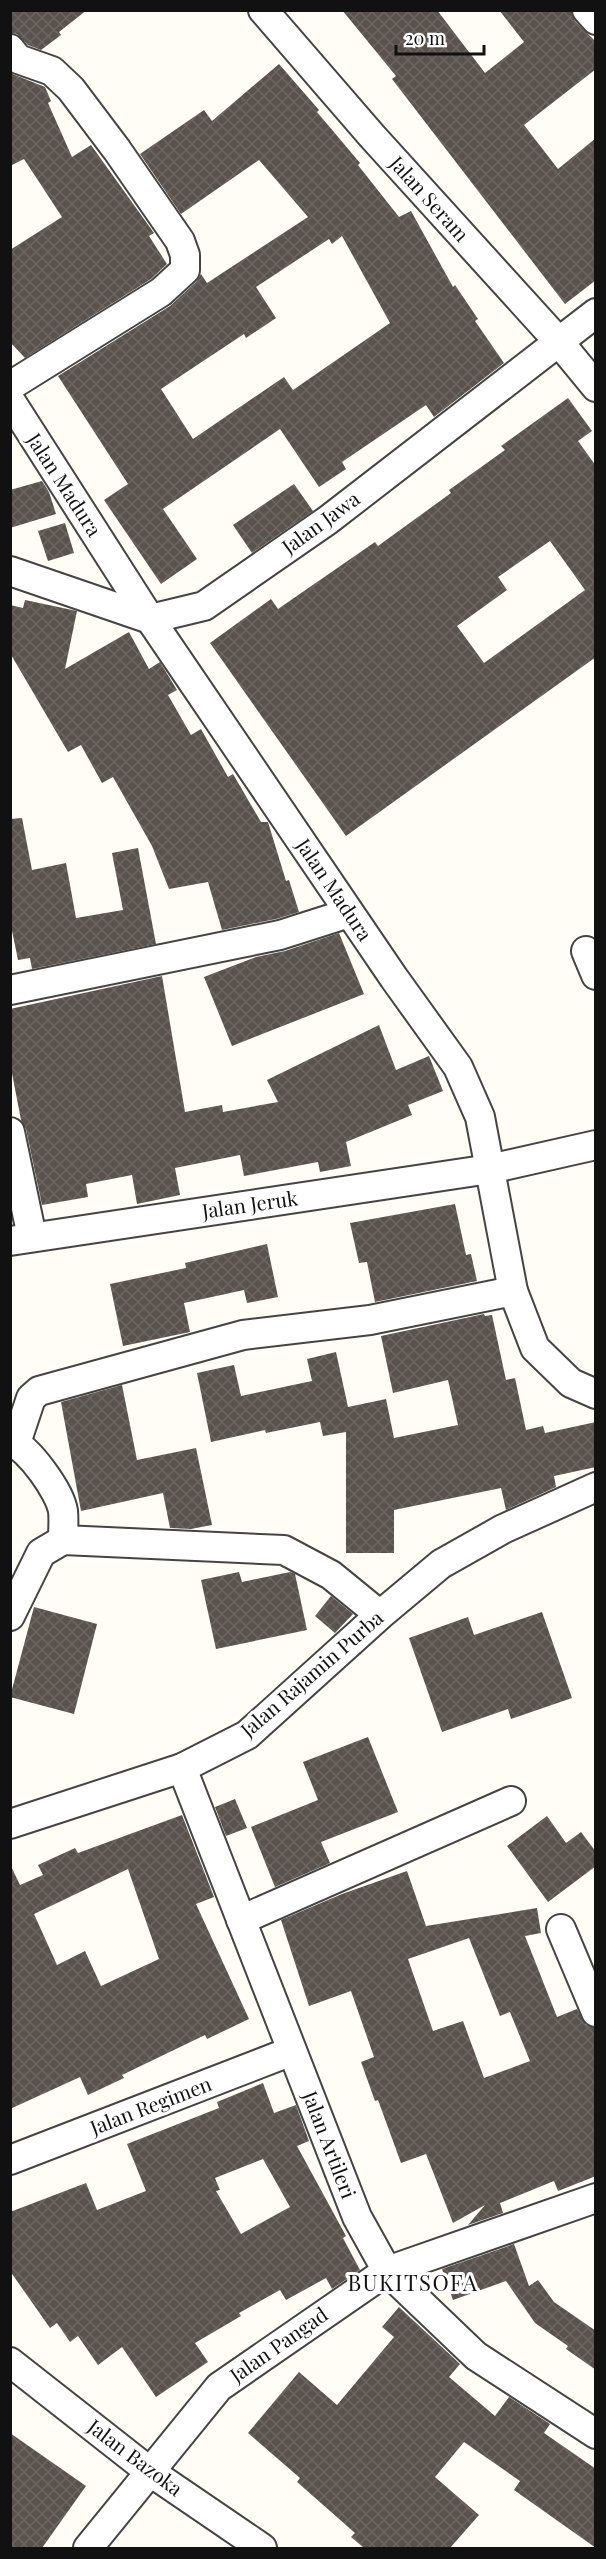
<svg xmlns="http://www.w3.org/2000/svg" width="606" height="2559" font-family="'Playfair Display',serif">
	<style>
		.building { fill: url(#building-cross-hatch); fill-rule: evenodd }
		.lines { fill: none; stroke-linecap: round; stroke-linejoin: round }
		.minor-casing { stroke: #444; stroke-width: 32 }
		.minor { stroke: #fff; stroke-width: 28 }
		.labels { text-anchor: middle; stroke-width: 6; stroke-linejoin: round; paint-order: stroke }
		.street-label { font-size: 20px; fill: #111; stroke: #fff }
		.quarter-label { font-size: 22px; letter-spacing: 1.5px; fill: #111; stroke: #fff }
	</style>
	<defs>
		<pattern id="building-cross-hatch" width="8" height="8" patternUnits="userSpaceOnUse" patternTransform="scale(1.5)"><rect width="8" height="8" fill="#5a524d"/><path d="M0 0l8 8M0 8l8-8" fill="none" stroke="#6d6662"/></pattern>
	</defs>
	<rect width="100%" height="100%" fill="#fffdf5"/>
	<g class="building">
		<path d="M10 10H87L59 32 61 35 41 50 28 45 17 34 10 33Z"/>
		<path d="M342 10H437L485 73 524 42 499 10H571L575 21 596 42V69L524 125 558 169 596 138V280L565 304 392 79 396 76Z"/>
		<path d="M279 64 319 110 317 112 360 163 358 165 399 217 411 211 453 287 455 285 478 319 475 321 504 363 434 417 426 405 342 462 346 469 319 487 280 429 163 509 197 559 161 584 104 500 128 484 58 376 170 306 196 282 201 274 207 283 308 217 259 160 181 214 140 154 204 110 212 121ZM342 236 390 323 293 390 284 377 193 439 161 389 244 334 246 338 276 318 256 287 329 239 332 244Z"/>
		<path d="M10 73 45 87 51 101 48 103 72 157 91 145 154 233 149 236 167 264 151 279 25 358 10 342V250L62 217 24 159 10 166Z"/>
		<path d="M568 398 592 431 578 441 596 466V657L346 836 210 643 271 599 278 609 375 542 378 546 451 493 449 490 505 450 501 446ZM550 541 585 590 484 663 457 626 507 590 498 577Z"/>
		<path d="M42 481 49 492 56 514 10 528V490Z"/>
		<path d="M294 484 313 511 252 553 233 525Z"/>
		<path d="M65 523 74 553 48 561 38 531Z"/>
		<path d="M25 600 77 611 65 669 129 632 149 669 160 662 177 690 168 695 191 735 201 729 228 777 233 774 261 822H268L286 881 289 880 299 912 276 919 222 930 208 882 169 889 152 846 113 777 102 783 81 745 68 752 10 653V605L23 608Z"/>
		<path d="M22 818 32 870 66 863 76 918 123 910 112 853 138 848 156 944 32 969 30 958 18 960 10 921V819Z"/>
		<path d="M339 933 364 994 232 1046 204 977 256 957 285 951Z"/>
		<path d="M162 976 185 1112 222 1105 223 1112 278 1102 267 1080 379 1025 396 1070 429 1056 443 1091 408 1105 412 1115 346 1142 351 1166 320 1172 318 1162 244 1176 240 1155 175 1168 180 1195 137 1204 132 1175 86 1184 88 1197 42 1205 26 1129 21 1120 10 1063V1009Z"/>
		<path d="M455 1204 466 1255 471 1254 477 1281 375 1302 367 1262 359 1263 350 1223Z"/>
		<path d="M267 1244 278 1297 247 1303 244 1290 184 1303 190 1332 123 1346 110 1284 186 1268 185 1263Z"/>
		<path d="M484 1314 485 1316 492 1315 506 1380 515 1378 526 1430 543 1426 545 1433 596 1422V1467L554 1476 556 1487 506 1510 501 1488 394 1510V1553H346V1432L323 1436 320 1422 266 1433 265 1430 211 1442 197 1373 234 1365 241 1396 312 1381 307 1359 336 1352 348 1407 386 1399 394 1438 458 1425 448 1380 393 1393 381 1336Z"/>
		<path d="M122 1385 137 1460 196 1448 212 1525 191 1529 170 1528 163 1493 81 1511 61 1402Z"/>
		<path d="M239 1572 242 1582 290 1572 295 1574 307 1630 216 1649 201 1580Z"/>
		<path d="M331 1596 353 1614 335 1633 315 1616Z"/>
		<path d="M34 1607 97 1624 74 1714 10 1697Z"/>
		<path d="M542 1612 572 1698 511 1719 508 1709 442 1732 409 1638 468 1617 474 1635Z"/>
		<path d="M368 1737 398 1812 321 1842 330 1863 275 1887 251 1827 318 1800 303 1762Z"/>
		<path d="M235 1799 247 1828 226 1836 215 1807Z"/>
		<path d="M182 1815 214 1897 196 1904 249 2019 207 2039 205 2035 122 2075 124 2078 88 2095 80 2077 10 2109V1864L20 1885 43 1875 38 1865 75 1848 78 1853ZM128 1869 159 1959 101 1986 85 1951 57 1965 34 1914Z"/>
		<path d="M547 1816 566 1843 581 1832 596 1852V1866L548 1902 507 1846Z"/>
		<path d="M407 1871 426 1926 537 1908 541 1933 525 1936 557 2017 577 2009 586 2025 596 2028V2176L558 2191 554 2181 500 2203 503 2213 468 2225 485 2205 453 2223 426 2154 401 2163 378 2100 375 2101 361 2062 374 2057 351 1991 309 2006 281 1920 342 1894ZM469 1938 500 2016 510 2012 530 2061 484 2078 463 2021 433 2031 408 1959Z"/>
		<path d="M263 2083 274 2113 296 2105 309 2141 297 2146 346 2236 343 2238 360 2270 332 2289 326 2278 286 2300 280 2290 239 2313 241 2316 195 2343 208 2362 156 2397 122 2347 98 2365 78 2336 70 2342 57 2323 50 2328 10 2271V2212L86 2183 97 2210 146 2191 127 2144 219 2108 217 2102ZM263 2159 290 2207 241 2234 216 2191 220 2190 215 2178Z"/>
		<path d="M514 2244 529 2286 538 2280 554 2302 596 2331V2370L566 2349 568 2346 535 2323 506 2281 453 2300 442 2269Z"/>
		<path d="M399 2307 460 2364 449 2377 495 2416 509 2397 550 2424 544 2433 596 2469V2548L514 2490 520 2481 464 2442 435 2477 479 2515 450 2548H364L351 2537 355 2533 297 2482 300 2478 248 2433 299 2372 337 2405 394 2337 382 2327Z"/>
		<path d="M10 2433 86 2486 42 2548H10Z"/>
	</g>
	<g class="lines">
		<g class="minor-casing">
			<g id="minor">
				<path d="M263 10 372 136 559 342 596 387"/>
				<path d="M587 10 596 20"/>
				<path d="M10 49 18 59 52 71 71 89 117 150 180 241 185 255V270L161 292 10 386"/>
				<path d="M10 400 150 619 394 978 458 1067 480 1117 513 1291 535 1348 571 1383 596 1394"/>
				<path d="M10 571 150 619 204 606 328 520 596 313"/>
				<path d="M586 951 596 975"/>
				<path d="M10 990 280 935 349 913"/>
				<path d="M10 1132 32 1237"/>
				<path d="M10 1241 490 1169 596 1145"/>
				<path d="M10 1441C29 1448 60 1492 63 1511 64 1520 63 1531 63 1540"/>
				<path d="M16 1443 31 1398 39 1391 243 1335 370 1320 513 1291"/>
				<path d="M10 1616 41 1553 63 1540 284 1550 331 1575 380 1615"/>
				<path d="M182 1768 357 2217 387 2271 476 2356 596 2434"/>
				<path d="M10 1824 182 1768 247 1735 380 1615 441 1564 503 1529 596 1487"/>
				<path d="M241 1920 511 1801"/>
				<path d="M561 1929 596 2012"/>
				<path d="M10 2160 292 2051"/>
				<path d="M10 2362 149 2471 262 2548"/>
				<path d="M88 2548 219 2387 387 2271 596 2198"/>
			</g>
		</g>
		<use href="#minor" class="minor"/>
	</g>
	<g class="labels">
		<g class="street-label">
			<text transform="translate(429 199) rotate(48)" y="7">Jalan Seram</text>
			<text transform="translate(64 485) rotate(57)" y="7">Jalan Madura</text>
			<text transform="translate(321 523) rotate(-36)" y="7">Jalan Jawa</text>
			<text transform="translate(334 890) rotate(56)" y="7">Jalan Madura</text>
			<text transform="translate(250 1205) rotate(-8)" y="7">Jalan Jeruk</text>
			<text transform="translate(312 1674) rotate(-41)" y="7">Jalan Rajamin Purba</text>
			<text transform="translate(151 2106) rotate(-21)" y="7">Jalan Regimen</text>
			<text transform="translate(329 2145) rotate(69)" y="7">Jalan Artileri</text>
			<text transform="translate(279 2345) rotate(-35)" y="7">Jalan Pangad</text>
			<text transform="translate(135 2458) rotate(37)" y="7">Jalan Bazoka</text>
		</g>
		<g class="quarter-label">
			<text x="413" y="2291">BUKITSOFA</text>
		</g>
	</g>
	<rect width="606" height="2559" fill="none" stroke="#111111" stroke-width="24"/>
	<path d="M396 45v9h88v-9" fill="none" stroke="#111111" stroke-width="3"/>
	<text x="405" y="45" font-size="18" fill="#111111" stroke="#ffffff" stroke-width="4.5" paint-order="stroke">20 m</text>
</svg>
